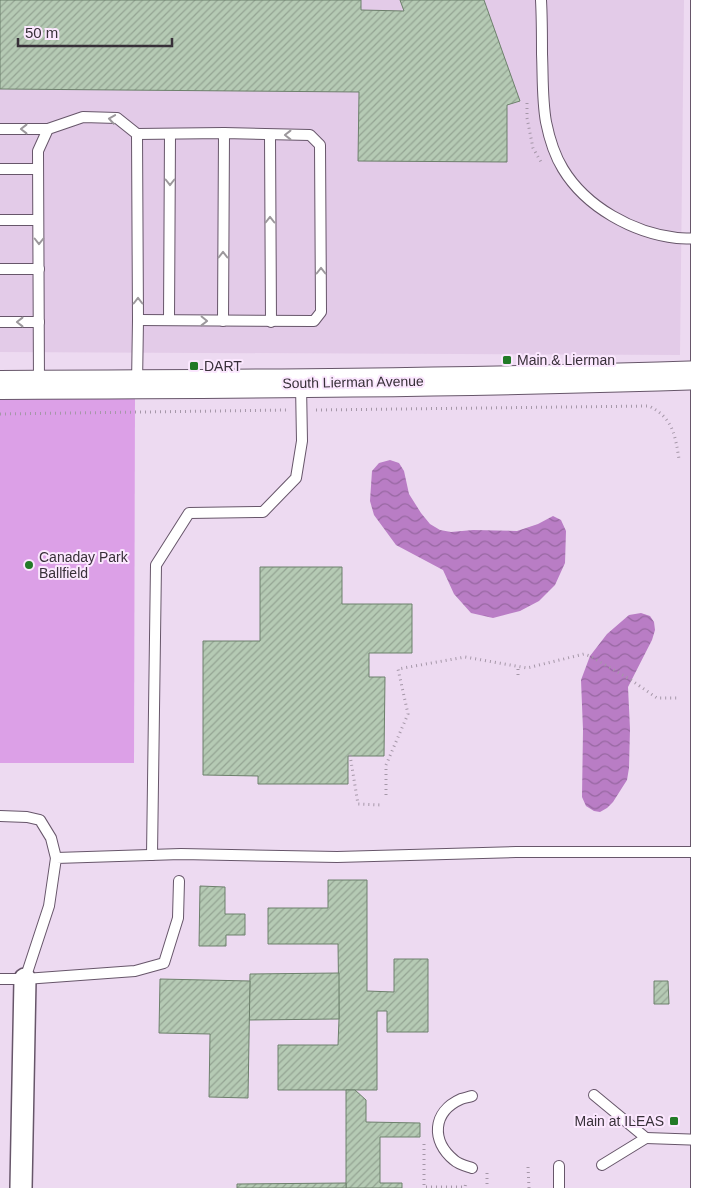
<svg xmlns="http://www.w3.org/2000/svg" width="713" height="1188" font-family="Arial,sans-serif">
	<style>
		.built { fill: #e3cbe8 }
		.park { fill: #dca0e7 }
		.water { fill: url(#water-waves) }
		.building { fill: url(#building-hatch); stroke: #6d806c }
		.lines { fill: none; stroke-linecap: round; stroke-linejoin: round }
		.lane-casing { stroke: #67566a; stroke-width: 12 }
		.street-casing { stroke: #67566a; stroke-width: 24 }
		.secondary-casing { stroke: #67566a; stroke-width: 30 }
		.path { stroke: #a597a8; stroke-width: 3; stroke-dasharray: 1 4; stroke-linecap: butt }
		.lane { stroke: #fff; stroke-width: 10 }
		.street { stroke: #fff; stroke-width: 21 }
		.secondary { stroke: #fff; stroke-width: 28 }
		.oneway { stroke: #9c989c }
		.poi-dot { fill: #227a27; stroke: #fbe7fe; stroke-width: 2 }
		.labels { text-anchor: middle; stroke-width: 4; stroke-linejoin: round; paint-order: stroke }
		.poi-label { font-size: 14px; fill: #383039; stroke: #fbe7fe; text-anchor: start }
		.street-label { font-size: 14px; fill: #383039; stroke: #fbe7fe }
	</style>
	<defs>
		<pattern id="water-waves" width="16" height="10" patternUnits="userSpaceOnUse" patternTransform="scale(1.25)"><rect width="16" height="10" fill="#b97dc5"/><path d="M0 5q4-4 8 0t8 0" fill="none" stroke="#9767a1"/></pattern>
		<pattern id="building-hatch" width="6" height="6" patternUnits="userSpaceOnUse" patternTransform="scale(1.25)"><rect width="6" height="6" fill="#b5cab4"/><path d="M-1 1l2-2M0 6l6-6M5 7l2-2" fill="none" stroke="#94a493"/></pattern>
	</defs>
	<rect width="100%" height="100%" fill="#eddaf1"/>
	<path class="built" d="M0 0H684L680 355 0 352Z"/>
	<path class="park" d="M135 394 134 763H0V395Z"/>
	<g class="water">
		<path d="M390 460 399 463 404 471 409 494 421 513 430 524 440 530 451 532 473 530 517 531 538 524 553 516 561 520 566 531 565 563 555 585 539 601 520 611 493 618 471 613 454 594 443 570 396 545 374 515 370 501 372 471 379 463Z"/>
		<path d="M641 613 650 616 654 622 655 630 652 640 628 687 630 729 629 768 627 780 613 802 607 808 600 812 594 811 586 806 582 797 583 730 581 680 590 656 607 634 629 615Z"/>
	</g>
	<g class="building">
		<path d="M0 0H361V10L404 11 400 0H484L520 101 507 105V162L358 161 359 92 0 89Z"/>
		<path d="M260 567H342V604H412V653H369V677H385L384 756H348V784H258V776L203 775V641H260Z"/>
		<path d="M328 880H367V991L394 992V959H428V1032H387V1011H377V1090H278V1045H338L339 1019 338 944H268V908H328Z"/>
		<path d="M200 886 225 887V914H245V935H226V946H199Z"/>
		<path d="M339 973V1019L249 1020 250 974Z"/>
		<path d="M160 979 250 981 248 1098 209 1097 210 1034 159 1033Z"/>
		<path d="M654 981H668L669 1004H654Z"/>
		<path d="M346 1090H355L366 1100V1122L420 1123V1137H380V1183H402V1188H346Z"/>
		<path d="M346 1183V1188H237V1184Z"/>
	</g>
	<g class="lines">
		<g class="lane-casing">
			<g id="lane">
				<path d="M541 0C542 18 542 36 542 54 543 76 542 100 546 122 549 137 555 156 563 169 586 207 633 233 677 238 686 239 695 238 704 238"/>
				<path d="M0 129H48"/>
				<path d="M137 134 224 133 310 135 320 145 321 312 314 321 138 320"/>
				<path d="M270 135 271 322"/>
				<path d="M0 169H38"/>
				<path d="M0 220H38"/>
				<path d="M0 269H39"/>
				<path d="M169 320 170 134"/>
				<path d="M223 321 224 133"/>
				<path d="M0 322H39"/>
				<path d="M39 384 38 151 48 129 83 117 117 118 137 134 138 320 137 384"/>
				<path d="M0 816 27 817 40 820 51 838 56 858"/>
				<path d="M152 855 156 565 189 513 263 512 296 478 302 441 301 385"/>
				<path d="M0 979H25L135 971 164 963 178 918 179 881"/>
				<path d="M25 979 49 906 56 858 181 854 337 857 516 852H704"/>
				<path d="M594 1095 646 1138 602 1165"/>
				<path d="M646 1138 704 1140"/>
				<path d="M472 1168C466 1166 458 1164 454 1160 431 1141 432 1112 461 1099 464 1098 469 1097 472 1096"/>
				<path d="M559 1188V1166"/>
			</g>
		</g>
		<g class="street-casing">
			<path id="street" d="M21 1188 25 979"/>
		</g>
		<g class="secondary-casing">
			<g id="secondary">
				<path d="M705 0V1188"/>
				<path d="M0 385C235 384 470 383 705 375"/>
			</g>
		</g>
		<g class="path">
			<path d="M527 103V118L533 148 541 162"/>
			<path d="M316 410 649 406C673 418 675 435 679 459"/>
			<path d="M0 414 287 410"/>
			<path d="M518 675V667"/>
			<path d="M350 755 358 804 382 805"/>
			<path d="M386 795V765L408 714 398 669 465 657 527 668 584 654 590 656 631 680 657 698H679"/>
			<path d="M424 1144V1187H465L466 1182"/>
			<path d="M528 1167 529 1188"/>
			<path d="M487 1173V1188"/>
		</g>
		<use href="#lane" class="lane"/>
		<use href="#street" class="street"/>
		<use href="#secondary" class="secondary"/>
	</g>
	<defs><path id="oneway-chevron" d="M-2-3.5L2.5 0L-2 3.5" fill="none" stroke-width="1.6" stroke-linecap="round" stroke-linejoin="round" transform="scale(1.25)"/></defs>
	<g class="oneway">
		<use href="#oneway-chevron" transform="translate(112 119) rotate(-171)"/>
		<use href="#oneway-chevron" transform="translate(24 129) rotate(-180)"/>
		<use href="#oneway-chevron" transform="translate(288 135) rotate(-180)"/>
		<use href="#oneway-chevron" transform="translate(170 182) rotate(90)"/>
		<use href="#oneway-chevron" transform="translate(270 220) rotate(-90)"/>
		<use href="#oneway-chevron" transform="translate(39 241) rotate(90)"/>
		<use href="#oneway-chevron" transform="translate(223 255) rotate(-90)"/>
		<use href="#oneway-chevron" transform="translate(321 271) rotate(-90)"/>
		<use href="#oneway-chevron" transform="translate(138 301) rotate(-90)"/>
		<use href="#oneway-chevron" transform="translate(204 321) rotate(1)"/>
		<use href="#oneway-chevron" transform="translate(20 322) rotate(180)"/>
	</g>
	<g class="poi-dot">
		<rect x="502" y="355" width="10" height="10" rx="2.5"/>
		<rect x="189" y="361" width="10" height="10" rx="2.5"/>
		<circle cx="29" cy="565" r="5"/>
		<rect x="669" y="1116" width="10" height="10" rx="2.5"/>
	</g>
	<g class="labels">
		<g class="poi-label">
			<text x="517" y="365">Main &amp; Lierman</text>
			<text x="204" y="371">DART</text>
			<text x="39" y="562">Canaday Park<tspan x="39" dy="16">Ballfield</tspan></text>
			<text x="664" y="1126" text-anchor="end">Main at ILEAS</text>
		</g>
		<g class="street-label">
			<text transform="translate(353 382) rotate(-1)" y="5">South Lierman Avenue</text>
		</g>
	</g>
	<path d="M18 38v8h154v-8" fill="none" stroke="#383039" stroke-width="2.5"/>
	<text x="25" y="38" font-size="15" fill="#383039" stroke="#fbe7fe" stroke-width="4" paint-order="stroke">50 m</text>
</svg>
